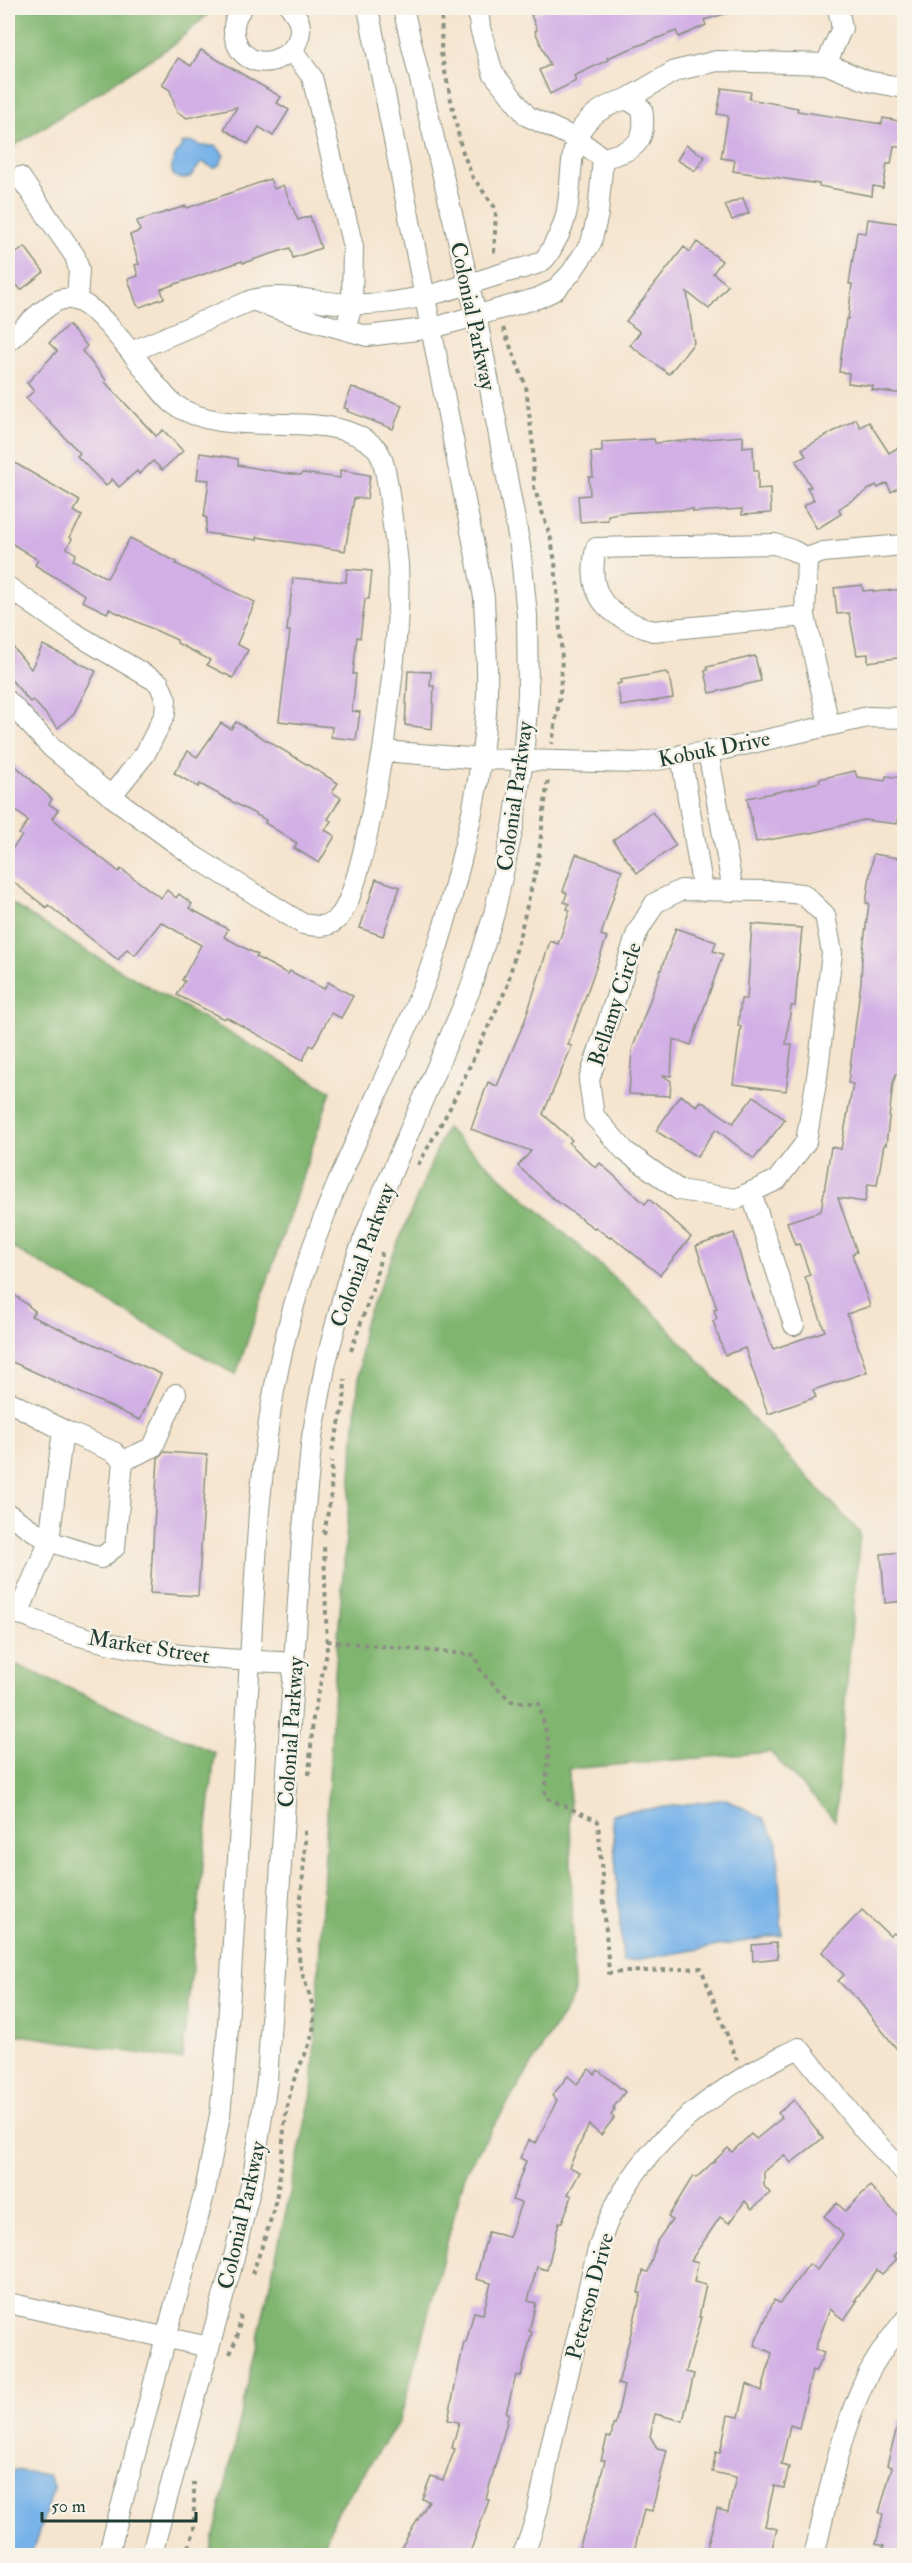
<svg xmlns="http://www.w3.org/2000/svg" width="912" height="2563" font-family="'IM FELL Double Pica',serif">
	<style>
		.forest { fill: #80b570; stroke: #507952; stroke-width: 1.5 }
		.water { fill: #77b2e9; stroke: #4b788e; stroke-width: 1.5 }
		.building { fill: #d2afe5 }
		.lines { fill: none; stroke-linecap: round; stroke-linejoin: round }
		.minor-casing { stroke: #8a9081; stroke-width: 22 }
		.path { stroke: #8a9081; stroke-width: 4; stroke-dasharray: 4.5 4.5; stroke-linecap: butt }
		.minor { stroke: #fff; stroke-width: 20 }
		.labels { text-anchor: middle; stroke-width: 5; stroke-linejoin: round; paint-order: stroke }
		.street-label { font-size: 22px; fill: #1f3d34; stroke: #f7f3e8 }
	</style>
	<rect width="100%" height="100%" fill="#f7f3e8"/>
	<filter id="ink" filterUnits="userSpaceOnUse"><feTurbulence type="fractalNoise" baseFrequency=".0167" numOctaves="2"/><feDisplacementMap in="SourceGraphic" scale="12" xChannelSelector="R" yChannelSelector="G"/><feConvolveMatrix kernelMatrix="1 2 1 2 8 2 1 2 1" color-interpolation-filters="sRGB"/></filter>
	<filter id="wash" filterUnits="userSpaceOnUse"><feTurbulence type="fractalNoise" baseFrequency=".008" numOctaves="4" result="noise"/><feDisplacementMap in="SourceGraphic" scale="24" xChannelSelector="R" yChannelSelector="G"/><feGaussianBlur stdDeviation="1.35" result="paint"/><feColorMatrix in="noise" values="0 0 0 0 0 0 0 0 0 0 0 0 0 0 0 0 0 1.4 0 .05"/><feComposite in="paint" operator="in"/></filter>
	<g filter="url(#wash)">
		<rect width="100%" height="100%" fill="#f5e4ce"/>
		<g class="forest">
			<path d="M8 8H215L173 45 8 150Z"/>
			<path d="M8 901 78 946 331 1091 236 1375 8 1245Z"/>
			<path d="M446 1128 655 1314 860 1533 835 1820 770 1752 569 1769 574 1996 466 2171 400 2420 334 2517 321 2555H210L312 2093 334 1686 363 1326Z"/>
			<path d="M8 1661 215 1753 182 2060 8 2033Z"/>
		</g>
		<g class="water">
			<path d="M193 142 202 146H216L224 155 220 164 214 168 202 162 190 177 182 179 174 176C167 164 177 154 183 143Z"/>
			<path d="M726 1799 763 1818 777 1841 782 1935 623 1962 612 1814Z"/>
			<path d="M14 2470 48 2475 54 2488 31 2555H11L8 2552V2482Z"/>
		</g>
		<g id="blocks">
			<g class="building">
				<path d="M548 8H732V12L704 20 706 25 679 37 676 31 607 58 608 60 574 76 576 81 550 94 539 70 550 65 535 31 537 30 531 15Z"/>
				<path d="M201 50 281 97 277 103 289 110 273 136 259 127 248 144 224 129 237 107 187 118 177 112 170 90 162 85 178 58 191 66Z"/>
				<path d="M722 88 751 92 749 99 798 108 797 111 882 124 883 118 904 122V148L894 146 891 164H887L883 188 873 186 872 196 819 186V184L733 171 735 160 721 158 728 116 717 114Z"/>
				<path d="M686 145 705 157 695 171 677 160Z"/>
				<path d="M270 179 274 189 283 185 298 220 310 216 321 248 293 258 290 248 243 263 242 261 161 289 164 298 140 307 137 305 128 279 138 276 135 265 139 264 130 235 140 231 137 221 186 206 187 208Z"/>
				<path d="M743 198 749 213 732 220 725 205Z"/>
				<path d="M868 219 904 224V394L872 390 873 386 848 383 849 373 839 372 846 319H848L852 284H849L857 232 866 233Z"/>
				<path d="M697 242 722 261 713 273 728 285 709 309 687 292 694 343 669 374 630 345 640 332 626 321 684 247 690 252Z"/>
				<path d="M25 247 44 272 21 290 15 283 8 289V259Z"/>
				<path d="M68 325 87 346 82 351 106 380 105 382 156 436 163 430 183 451 162 470 153 461 139 474 137 471 119 487 112 479 106 486 77 456 80 453 26 398 34 391 27 383 57 351 49 343Z"/>
				<path d="M352 387 402 405 393 429 347 411 348 409 344 408Z"/>
				<path d="M856 419 860 427 869 422 889 453 904 444V484L891 492 887 483 878 488 876 485 846 504 839 509 841 514 817 529 803 506 814 500 807 487H811L796 461 806 456 802 449Z"/>
				<path d="M743 436V447L753 446 754 471H758V489L770 488 771 513 742 515V509L693 512V509L618 513 608 515V520L580 522 578 496 590 495 589 477H593L591 452H602V442L654 439 655 443Z"/>
				<path d="M200 453 228 457 238 459V465L283 473 301 475 302 473 340 478V470L370 475 367 499 354 498 345 551 257 537V540L205 533 207 518 204 517 209 480 197 479Z"/>
				<path d="M8 459 80 501 74 511 82 516 70 537 72 539 67 548 76 554 73 560 107 578 130 538 177 562 176 564 255 602 237 644 248 650 233 678 207 665 210 660 177 643V640L109 609 107 613 82 601 85 595 35 565 38 560 8 541Z"/>
				<path d="M347 569 372 571 369 599H365L360 638 357 637 353 674H356L352 711 360 712 356 740 331 737 332 727 279 721 290 631H287L293 578 346 582Z"/>
				<path d="M862 585 863 591 873 590 874 592 904 589V657L868 662V654L857 655 849 613 837 614 834 588Z"/>
				<path d="M8 641 31 669 43 645 96 671 74 713 58 728 33 700 30 702 8 676Z"/>
				<path d="M755 656 761 681 710 693 705 671 708 670 707 667Z"/>
				<path d="M408 671 431 672 430 686H434L432 729 405 725Z"/>
				<path d="M666 672 667 675H669L673 698 621 706 617 684 621 683 620 680Z"/>
				<path d="M236 722 338 783 332 792 341 798 328 819 331 821 325 830 335 836 319 863 294 848 297 843 265 823 266 820 200 784 198 787 174 773 188 751 197 757 221 723 231 729Z"/>
				<path d="M8 759 52 799 49 804 58 810 52 818 119 872 121 869 161 898 167 890 176 898 179 894 192 904 189 908 228 929 224 937 258 955 256 957 288 974 290 971 324 989 328 982 353 996 341 1018 331 1013 313 1047 310 1045 303 1060 226 1017 224 1019 177 995 185 981 182 980 201 945 161 922 135 955 127 949 118 960 48 905 47 908 8 878V854L22 836 19 834 28 821 8 804Z"/>
				<path d="M855 771 857 777 885 781 886 776 904 778V816L898 815 897 824 864 820 815 832 756 842 747 798 797 788 820 782 819 779Z"/>
				<path d="M652 812 676 845 637 873 613 840Z"/>
				<path d="M576 854 622 870 601 935 607 937 568 1045 572 1046 543 1114 572 1140 569 1143 596 1168 600 1163 645 1204 649 1199 691 1237 660 1275 611 1236 610 1238 595 1227 594 1228 555 1200 518 1166 531 1151 471 1129 488 1082 497 1086 525 1020 550 941 558 944 570 910 567 909 569 904 564 902 567 893 563 891Z"/>
				<path d="M873 854 904 859V945L902 969H904V1025L900 1074H896L893 1083 886 1145 884 1144 877 1185 868 1184 865 1202 838 1198 857 1252 852 1254 870 1306 847 1314 867 1372 813 1390 816 1397 768 1414 745 1348 725 1355 713 1321 717 1319 714 1310 717 1309 696 1246 734 1233 747 1280 773 1349 825 1331 805 1277 810 1275 799 1244 795 1245 787 1222 821 1211 831 1147 841 1149 853 1084 848 1083 861 982 862 957 869 903H866Z"/>
				<path d="M376 879 400 887 383 936 360 928Z"/>
				<path d="M752 924 802 928 795 1006H791L786 1044 792 1045 786 1091 733 1084 741 1027 738 1026 741 999H747Z"/>
				<path d="M676 928 716 942 713 951 723 954 691 1045 673 1039 671 1076 662 1075 671 1081 670 1096 629 1094 632 1050Z"/>
				<path d="M680 1095 697 1106 701 1101 733 1123 754 1096 785 1120 754 1159 716 1129 697 1157 656 1131Z"/>
				<path d="M8 1290 35 1311 31 1316 161 1374 140 1420 8 1360Z"/>
				<path d="M164 1452 207 1455 198 1596 150 1593 158 1458Z"/>
				<path d="M903 1552 904 1601 885 1603 881 1554Z"/>
				<path d="M862 1910 890 1936 894 1933 904 1943V2058L857 1999 838 1981 844 1975 822 1952Z"/>
				<path d="M776 1943 778 1958 753 1961 752 1945Z"/>
				<path d="M589 2069 595 2074 598 2070 625 2092 613 2108 615 2109 611 2115 614 2118 601 2135 589 2125 569 2167 580 2172 568 2194 572 2196 562 2222H559L547 2270 537 2267 528 2301 536 2303 529 2331 532 2332 521 2376 516 2375 506 2413H509L505 2429 486 2499 489 2500 472 2547 467 2556H396L429 2501 422 2499 431 2476 443 2480 455 2449 452 2448 459 2422 448 2420 464 2342 466 2343 474 2312 483 2314 491 2283 476 2279 488 2232 509 2237 521 2203 512 2200 526 2161 520 2158 529 2140 536 2143 557 2100 552 2096 568 2076 577 2084Z"/>
				<path d="M794 2100 823 2138 791 2163 784 2155 764 2172V2186L770 2193 752 2209 745 2201 729 2223 720 2217 691 2260 698 2262 694 2282 706 2285 699 2317H701L686 2372 694 2374 683 2421 655 2414 650 2436 657 2448 667 2450 652 2511 644 2509 633 2556H583L584 2553 578 2551 596 2496 605 2460H601L607 2437 611 2438 613 2425H615L624 2386 618 2384 641 2293H638L643 2271 648 2272 657 2241 672 2220 668 2217 693 2176 696 2178 728 2148 732 2152 751 2134 756 2139 782 2118 778 2113Z"/>
				<path d="M870 2186 904 2222V2246L894 2256 897 2259 882 2274 877 2270 855 2300 857 2301 844 2320 830 2309 815 2349 824 2353 815 2372 812 2371 799 2428 790 2425 781 2465 789 2467 784 2488 774 2486 765 2526 777 2529 770 2556H705L717 2509 728 2512 736 2477 712 2472 716 2452 720 2453 728 2415 739 2417 747 2384 762 2391 772 2353 754 2345 774 2300 780 2303 809 2264 817 2270 843 2235 824 2216 837 2203 845 2211Z"/>
				<path d="M899 2420H904V2556H880L884 2546 876 2544 883 2514 879 2513 892 2467 887 2465Z"/>
			</g>
		</g>
	</g>
	<g filter="url(#ink)">
		<use href="#blocks" fill-opacity="0" stroke="#8a9081" stroke-width="1.5"/>
		<g class="lines">
			<g class="minor-casing">
				<g id="minor">
					<path d="M242 8C235 16 232 27 235 38 249 88 326 49 291 8"/>
					<path d="M478 8 480 28 493 73 527 116 577 139 603 158"/>
					<path d="M292 50 312 77 353 247 352 304 349 317"/>
					<path d="M826 64 842 28 838 8"/>
					<path d="M627 99 675 71 717 61 826 64 867 81 904 88"/>
					<path d="M20 177 75 256 79 270 77 300"/>
					<path d="M8 341C23 329 38 312 55 302 83 286 115 334 131 352L252 300C286 292 317 303 351 304 405 306 457 288 507 272 517 269 534 267 542 261 548 257 552 248 555 242 588 189 544 122 627 99L642 109C648 143 634 151 603 158L598 214 591 243 571 273 555 290 538 298 433 328 367 336 307 319 252 300"/>
					<path d="M131 352C141 364 164 398 175 405 230 443 328 403 376 448 385 457 388 488 390 501 392 522 396 543 398 564 401 626 390 689 383 751"/>
					<path d="M775 544 792 550 807 558 805 616 653 631C609 617 585 598 596 548Z"/>
					<path d="M807 558 823 552 904 545"/>
					<path d="M8 587 71 631 159 683 166 700 165 714 145 754 111 796 52 748 8 701"/>
					<path d="M805 616 829 725"/>
					<path d="M708 751 733 891"/>
					<path d="M681 755 703 891"/>
					<path d="M111 796 192 855 303 924C315 926 328 929 338 918 360 895 376 786 383 751L481 759 637 763 725 749 868 717 904 718"/>
					<path d="M681 890 770 891 803 894 825 915 832 953 817 1077 806 1142 777 1180 736 1199 679 1190 625 1151 594 1116 589 1080 637 933 655 903Z"/>
					<path d="M751 1192 794 1325"/>
					<path d="M8 1401 63 1430 114 1452 123 1461 115 1547 101 1558 49 1541 8 1514"/>
					<path d="M123 1461 153 1447 176 1394"/>
					<path d="M8 1608C95 1653 198 1658 294 1663"/>
					<path d="M18 1614 49 1541 63 1430"/>
					<path d="M8 2303 209 2347"/>
					<path d="M108 2556 205 2191 220 2115 227 2041 259 1510C262 1483 264 1456 268 1429 278 1354 299 1279 327 1209 365 1113 417 1021 445 922 465 848 485 770 487 692 488 661 485 629 484 597L368 8"/>
					<path d="M151 2556 232 2265 253 2177 267 2081 302 1539 312 1437 326 1362 346 1285 370 1223 470 990 494 914 514 823 523 759 528 694 527 615 520 546 476 315 403 8"/>
					<path d="M522 2556C539 2520 544 2476 553 2437 563 2396 573 2354 583 2313 590 2282 596 2250 608 2221 645 2137 719 2086 799 2048L864 2130 904 2172"/>
					<path d="M814 2556C828 2499 838 2440 862 2387 872 2363 888 2341 904 2321"/>
				</g>
			</g>
			<g class="path">
				<path d="M442 8 441 53 461 147 472 176 496 209 494 255"/>
				<path d="M503 328 526 386 533 447 534 487 551 539 555 562 562 658 560 695 552 744"/>
				<path d="M418 1165 450 1108 507 987 538 861 548 778"/>
				<path d="M351 1351 372 1291 382 1252"/>
				<path d="M332 1451 344 1405 345 1379"/>
				<path d="M324 1534 331 1495 332 1461"/>
				<path d="M327 1641 475 1655 482 1673 511 1701 539 1704 549 1744 545 1797 598 1821 609 1973 701 1968 737 2060"/>
				<path d="M309 1775 313 1718 327 1652 324 1544"/>
				<path d="M252 2274C263 2244 275 2212 279 2181 283 2149 283 2118 292 2086 298 2065 313 2045 314 2022 315 1999 300 1978 299 1955 297 1912 306 1870 305 1827"/>
				<path d="M230 2354 238 2334 241 2312"/>
				<path d="M186 2556 194 2531V2482"/>
			</g>
			<use href="#minor" class="minor"/>
		</g>
	</g>
	<g class="labels">
		<g class="street-label">
			<text transform="translate(474 316) rotate(78)" y="8">Colonial Parkway</text>
			<text transform="translate(714 748) rotate(-11)" y="8">Kobuk Drive</text>
			<text transform="translate(514 796) rotate(-82)" y="8">Colonial Parkway</text>
			<text transform="translate(614 1004) rotate(-72)" y="8">Bellamy Circle</text>
			<text transform="translate(362 1255) rotate(-70)" y="8">Colonial Parkway</text>
			<text transform="translate(149 1646) rotate(9)" y="8">Market Street</text>
			<text transform="translate(290 1732) rotate(-86)" y="8">Colonial Parkway</text>
			<text transform="translate(241 2215) rotate(-77)" y="8">Colonial Parkway</text>
			<text transform="translate(589 2296) rotate(-75)" y="8">Peterson Drive</text>
		</g>
	</g>
	<rect width="912" height="2563" fill="none" stroke="#f7f3e8" stroke-width="30"/>
	<path d="M42 2512v9h154v-9" fill="none" stroke="#1f3d34" stroke-width="3"/>
	<text x="51" y="2512" font-size="18" fill="#1f3d34" stroke="#f7f3e8" stroke-width="4.5" paint-order="stroke">50 m</text>
</svg>
